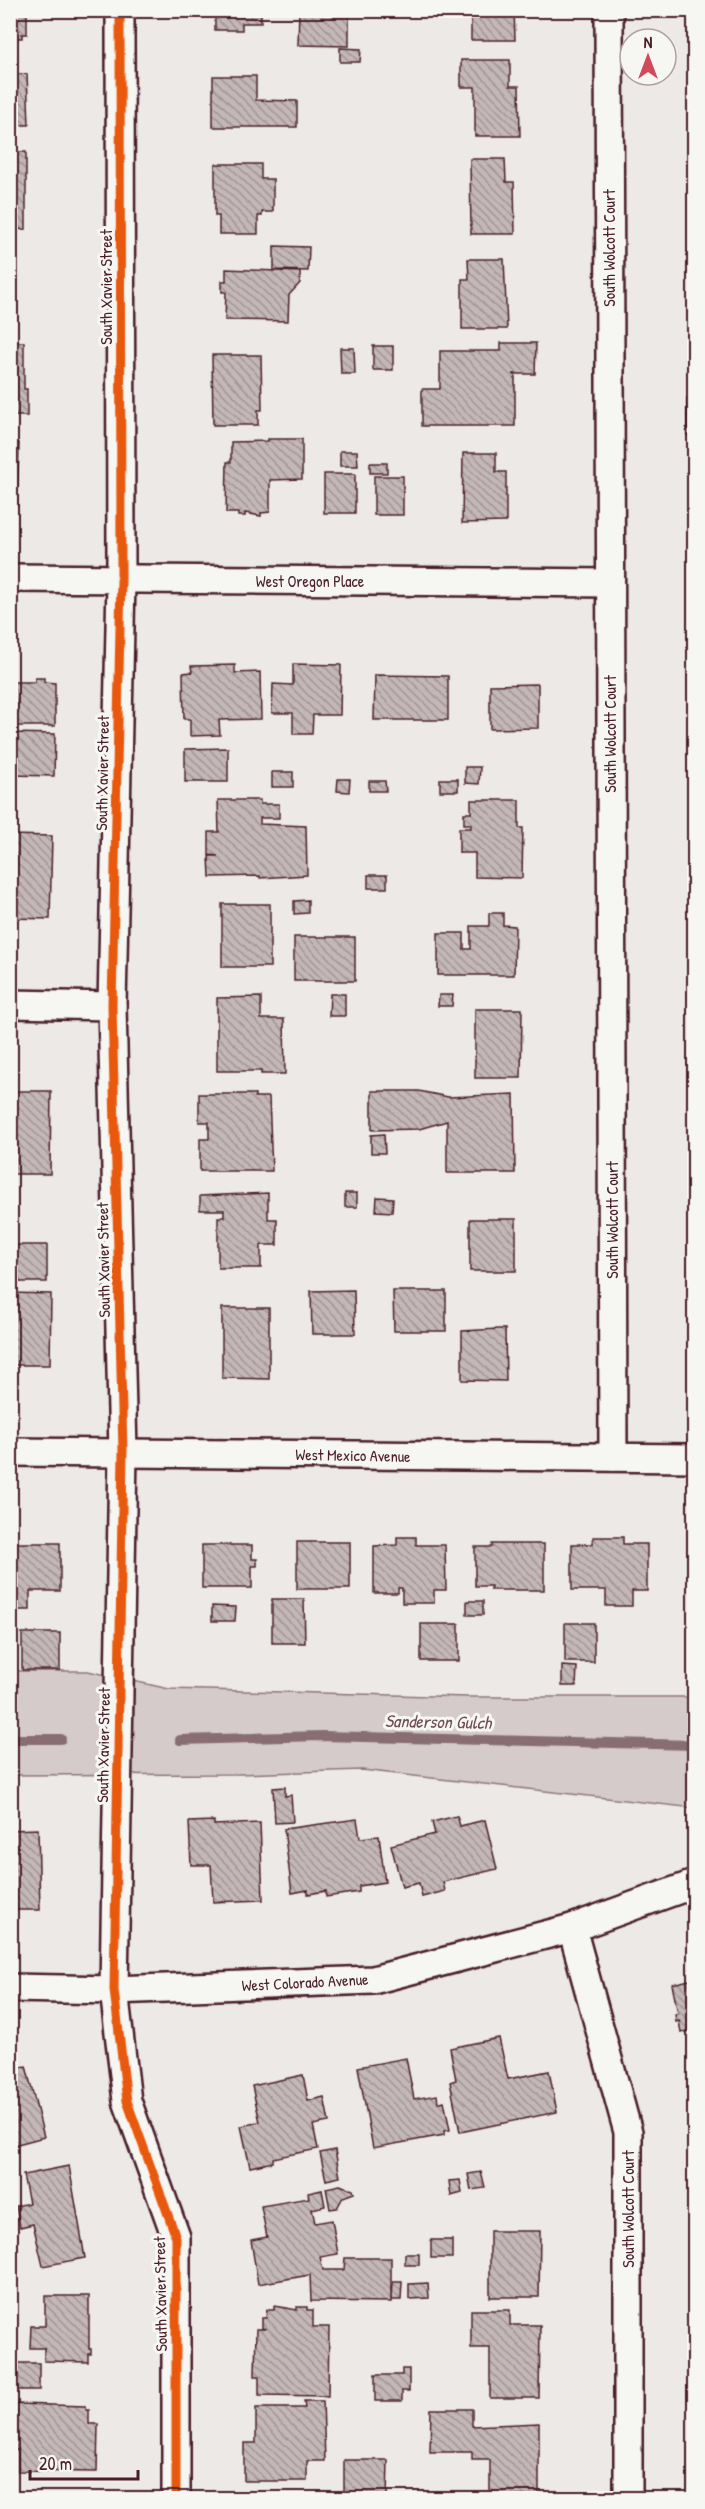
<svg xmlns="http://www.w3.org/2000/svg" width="705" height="2509" font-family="'Patrick Hand',sans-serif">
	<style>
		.green { fill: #d4cbca; stroke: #8f757a; stroke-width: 1.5 }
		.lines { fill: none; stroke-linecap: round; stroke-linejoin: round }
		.stream { stroke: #886e73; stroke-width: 10 }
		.building { fill: url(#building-back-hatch); stroke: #4a1f2b; stroke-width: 1.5 }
		.street-casing { stroke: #4a1f2b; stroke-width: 32 }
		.street { stroke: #f6f6f2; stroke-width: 27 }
		.cycleway-casing { stroke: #f6f6f2; stroke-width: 13 }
		.cycleway { stroke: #e8590c; stroke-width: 9 }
		.labels { text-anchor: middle; stroke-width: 6; stroke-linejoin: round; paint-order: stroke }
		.street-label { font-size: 16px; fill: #4a1f2b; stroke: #f6f6f2 }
		.water-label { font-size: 18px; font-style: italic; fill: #6e4d55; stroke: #f6f6f2 }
	</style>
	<defs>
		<pattern id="building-back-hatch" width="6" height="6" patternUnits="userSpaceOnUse" patternTransform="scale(1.5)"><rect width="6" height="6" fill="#c4b7b7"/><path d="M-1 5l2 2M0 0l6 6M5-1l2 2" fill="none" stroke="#a19495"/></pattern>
	</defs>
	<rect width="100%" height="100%" fill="#ece9e6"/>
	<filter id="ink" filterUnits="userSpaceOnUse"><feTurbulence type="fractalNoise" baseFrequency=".0167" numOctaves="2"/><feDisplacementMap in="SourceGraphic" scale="12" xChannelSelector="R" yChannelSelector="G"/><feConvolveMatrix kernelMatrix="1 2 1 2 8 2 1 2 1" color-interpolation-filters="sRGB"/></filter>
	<g filter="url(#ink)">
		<path class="green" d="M11 1671H88L169 1689 467 1697H694V1808L362 1770 237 1774 11 1775Z"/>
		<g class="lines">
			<g class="stream">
				<path d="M10 1739H61"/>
				<path d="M180 1740 322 1736 694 1745"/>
			</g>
		</g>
		<g class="building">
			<path d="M10 10H27V34H22V38H10Z"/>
			<path d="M215 10H261V23H242V30H215Z"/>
			<path d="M299 10H349V46L298 45Z"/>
			<path d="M471 10H514L515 40H471Z"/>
			<path d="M340 48 361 49 360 62H340Z"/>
			<path d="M461 60H510V86H519L520 136H475V87H461Z"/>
			<path d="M27 74 29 125H10V75Z"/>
			<path d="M213 76H256V100L297 101V127H213Z"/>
			<path d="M10 152H26V229L10 230Z"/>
			<path d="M470 159H505L506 182H514L515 234H471Z"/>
			<path d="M215 164H261V179H273V212H262V216H258V234H219V216H215Z"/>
			<path d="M274 246 309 247 308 271 274 270Z"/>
			<path d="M468 259H504L507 329H462V279H469Z"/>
			<rect x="10" y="269" width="5" height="50"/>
			<path d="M226 269 300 272V283L289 295 288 321 225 320 226 292H222V281H226Z"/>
			<path d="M10 342H24V389H27V416H10Z"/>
			<path d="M501 343H536L535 374H513L515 375V426H422V389H440V351H501Z"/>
			<rect x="373" y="346" width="20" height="24"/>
			<path d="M340 348H354L355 374H341Z"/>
			<path d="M212 355H261L262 410H258V425H213Z"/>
			<path d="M694 397V435H687V398Z"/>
			<path d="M268 439H302V479L270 480V512L261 513V516L245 513V516H238V513H226L227 462H231V442L268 441Z"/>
			<path d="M10 443H19L17 506 10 505Z"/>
			<path d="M340 451H357L358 466H340Z"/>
			<path d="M463 453H496V472H506V522L462 523Z"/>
			<rect x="370" y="463" width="17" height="10"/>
			<rect x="324" y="474" width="31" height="39"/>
			<rect x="374" y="476" width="29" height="39"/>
			<path d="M293 664 341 665 340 715H313L312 734H293V713H272L273 684 293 685Z"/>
			<path d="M235 665V673L260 672 261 719 219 720 220 735 190 736V719H184L183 673 192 672 191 666Z"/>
			<path d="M375 675 448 676V720H374Z"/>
			<path d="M35 678H44V682L55 683V726H10V682H35Z"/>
			<path d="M538 684V728L490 729V685Z"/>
			<path d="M10 733 55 734 54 776 10 775Z"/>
			<path d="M228 748V782H185V749Z"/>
			<path d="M465 767H480L479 784 465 783Z"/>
			<rect x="272" y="772" width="21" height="15"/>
			<path d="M338 779H350L349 792 337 791Z"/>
			<rect x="440" y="779" width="18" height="12"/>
			<path d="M369 781H385L386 791H369Z"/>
			<path d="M218 800H260V804H279V818H260V824L306 826 307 875 260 878V876L210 877 209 856H218L209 855V832H219Z"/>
			<path d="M471 800H519V828H523L522 878 475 877V853H459V828H471V824H464V813H471Z"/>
			<path d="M10 835 52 836 50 919 10 918Z"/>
			<rect x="368" y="875" width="19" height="13"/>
			<path d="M308 900V913L294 914V901Z"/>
			<rect x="222" y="904" width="48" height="63"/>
			<path d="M489 913H503V925L515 926 514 975H438V933H464V949H471V926H489Z"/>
			<rect x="294" y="937" width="61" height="44"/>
			<path d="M330 994H345V1016H329Z"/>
			<path d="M439 995H453L452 1006H438Z"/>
			<path d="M261 997V1019H284L285 1074H261V1071H217V998Z"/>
			<path d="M475 1009H522L521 1078H475Z"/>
			<path d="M10 1091H51L50 1174H10Z"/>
			<path d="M372 1091H419L448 1097 514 1094 515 1173H447V1121L419 1129 372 1130Z"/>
			<path d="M199 1094H255V1097H269L272 1171H200V1139H209V1122H199Z"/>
			<path d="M384 1134 385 1153H371V1135Z"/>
			<path d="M268 1193V1219H277V1245H261V1268H218V1217H224V1210H200V1196Z"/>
			<rect x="345" y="1193" width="12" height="14"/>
			<path d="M377 1197 393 1198 392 1212 376 1211Z"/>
			<rect x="470" y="1219" width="46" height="52"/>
			<rect x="10" y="1245" width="37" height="37"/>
			<path d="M354 1290 355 1334H312L311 1291Z"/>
			<path d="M393 1291H446V1331H394Z"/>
			<path d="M10 1293 51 1294 50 1365H10Z"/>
			<path d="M222 1308H269V1379L222 1378Z"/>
			<path d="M499 1329H505L506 1381 462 1380V1331Z"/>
			<path d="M397 1537H416V1545H445L446 1590H434V1603H402V1588H398V1593H374V1546L397 1545Z"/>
			<path d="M593 1537H623V1544H647V1591H632V1606H606V1590H572V1544H593Z"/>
			<path d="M10 1538H13V1543H60V1591H30V1610H10Z"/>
			<rect x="297" y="1542" width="53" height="47"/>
			<path d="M492 1544H544V1590H491V1586H475V1547H492Z"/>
			<path d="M202 1545H252V1559H257V1566H252V1588H202Z"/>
			<path d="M272 1599H304L305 1643H272Z"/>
			<rect x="467" y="1601" width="16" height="14"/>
			<path d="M212 1606 236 1607 235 1621H212Z"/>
			<rect x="565" y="1623" width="29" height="39"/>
			<rect x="421" y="1624" width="38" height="37"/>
			<rect x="22" y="1633" width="38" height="37"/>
			<path d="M562 1666 577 1667 576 1686H562Z"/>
			<path d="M285 1787V1796L291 1795 293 1822 275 1823 273 1788Z"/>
			<path d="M457 1816 460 1826 485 1820 497 1869 443 1882 445 1891 422 1897 419 1883 402 1887 391 1845 435 1834 432 1822Z"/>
			<path d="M357 1819 360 1838 379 1836 385 1882 359 1886V1892L326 1897V1891L308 1894V1890L292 1893 284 1829Z"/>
			<path d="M214 1821V1825L260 1823 263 1900 213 1902 211 1865H191L189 1822Z"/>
			<path d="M38 1829 40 1910H10V1830Z"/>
			<path d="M694 1979V2034V2030L681 2033 679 2021 676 2022 675 2014H678L672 1984Z"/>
			<path d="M499 2038 508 2079 549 2071 557 2112 460 2132 450 2082 456 2080 450 2048Z"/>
			<path d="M406 2058 414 2099 437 2095 438 2103 444 2101 450 2130 444 2131V2135L373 2148 358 2067Z"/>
			<path d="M26 2066 44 2137 10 2146V2069Z"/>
			<path d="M303 2075 308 2101 324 2097 329 2122 313 2125 318 2149 273 2158V2162L250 2167 241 2126 260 2122 252 2086Z"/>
			<path d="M335 2150 340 2177 326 2180 320 2153Z"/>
			<path d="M69 2166 85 2258 43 2266 33 2224 20 2227 16 2206 29 2203 23 2175Z"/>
			<path d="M481 2172 485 2188 471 2190 468 2174Z"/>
			<path d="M460 2180 462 2193 451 2196 449 2181Z"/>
			<path d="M340 2185 353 2190 354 2193 343 2197 337 2208 330 2209 326 2188Z"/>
			<path d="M322 2190 325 2206 312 2209 315 2223 332 2220 338 2254 320 2257 323 2270H344L345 2258H391V2302L311 2301 310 2275 258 2284 251 2240 267 2237 261 2206 309 2198 308 2193Z"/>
			<path d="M490 2231H540L539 2297H490Z"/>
			<rect x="431" y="2240" width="21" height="18"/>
			<rect x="405" y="2254" width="14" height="11"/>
			<path d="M393 2282H402L401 2300H392Z"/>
			<path d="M428 2283 429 2298 409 2299V2284Z"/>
			<path d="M45 2296H89V2349H91V2354H88V2362L44 2361V2348H30L31 2326H45Z"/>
			<path d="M274 2306 297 2310V2307H307V2310H313V2327H329L328 2396 259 2395V2376H255L256 2329H266L262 2328V2318H266L267 2310H274Z"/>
			<path d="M471 2310H510V2325H540L539 2398H490V2348H471Z"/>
			<rect x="10" y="2363" width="29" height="27"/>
			<path d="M402 2369H409V2391H402V2401H375V2375H402Z"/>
			<path d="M304 2401H323L325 2461H307V2481H244V2443H256V2408H305Z"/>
			<path d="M16 2404 86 2406V2410H89V2424H98L97 2472 18 2471V2450H15Z"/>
			<path d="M431 2409H472V2426L539 2423V2496H490V2460H472V2452H430Z"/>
			<path d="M344 2460H388L387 2498H344Z"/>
		</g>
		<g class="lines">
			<g class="street-casing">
				<g id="street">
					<path d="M120 10 121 580 112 1006 123 1452 114 1990 127 2101 176 2237V2498"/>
					<path d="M609 10 613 1457"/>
					<path d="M10 578 609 583"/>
					<path d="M10 1004 112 1006"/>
					<path d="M10 1452 694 1458"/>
					<path d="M572 1928 628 2132V2498"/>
					<path d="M10 1988 114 1990 373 1980 572 1928 694 1884"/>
				</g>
			</g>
			<use href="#street" class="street"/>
			<g class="cycleway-casing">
				<path id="cycleway" d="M120 10 121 580 112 1006 123 1452 114 1990 127 2101 176 2237V2498"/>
			</g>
			<use href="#cycleway" class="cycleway"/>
		</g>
	</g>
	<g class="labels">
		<g class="street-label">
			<text transform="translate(609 248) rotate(-90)" y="6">South Wolcott Court</text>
			<text transform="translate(106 287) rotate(-90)" y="6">South Xavier Street</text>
			<text x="310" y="587">West Oregon Place</text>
			<text transform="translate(610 734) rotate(-90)" y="6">South Wolcott Court</text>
			<text transform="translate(102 773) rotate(-89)" y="6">South Xavier Street</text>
			<text transform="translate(612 1220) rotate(-90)" y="6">South Wolcott Court</text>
			<text transform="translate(103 1260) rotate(-91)" y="6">South Xavier Street</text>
			<text transform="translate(353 1455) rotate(1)" y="6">West Mexico Avenue</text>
			<text transform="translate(103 1745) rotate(-89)" y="6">South Xavier Street</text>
			<text transform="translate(305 1982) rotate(-3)" y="6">West Colorado Avenue</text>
			<text transform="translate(628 2209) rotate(-90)" y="6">South Wolcott Court</text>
			<text transform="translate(160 2294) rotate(-91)" y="6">South Xavier Street</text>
		</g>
		<g class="water-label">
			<text transform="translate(438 1722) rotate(1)" y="6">Sanderson Gulch</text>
		</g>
	</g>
	<rect width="705" height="2509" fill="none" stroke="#f6f6f2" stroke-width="36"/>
	<rect x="18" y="18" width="669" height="2473" fill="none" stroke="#4a1f2b" stroke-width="2" filter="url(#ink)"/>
	<g transform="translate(648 57)"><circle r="28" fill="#f6f6f2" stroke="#b1a0a2" stroke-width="1.5"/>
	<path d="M0-4.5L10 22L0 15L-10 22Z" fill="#d1495b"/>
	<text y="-9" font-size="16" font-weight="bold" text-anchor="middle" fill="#4a1f2b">N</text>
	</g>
	<path d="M30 2470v9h108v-9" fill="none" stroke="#4a1f2b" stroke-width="3"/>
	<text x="39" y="2470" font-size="18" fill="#4a1f2b" stroke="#f6f6f2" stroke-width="4.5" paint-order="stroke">20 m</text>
</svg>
